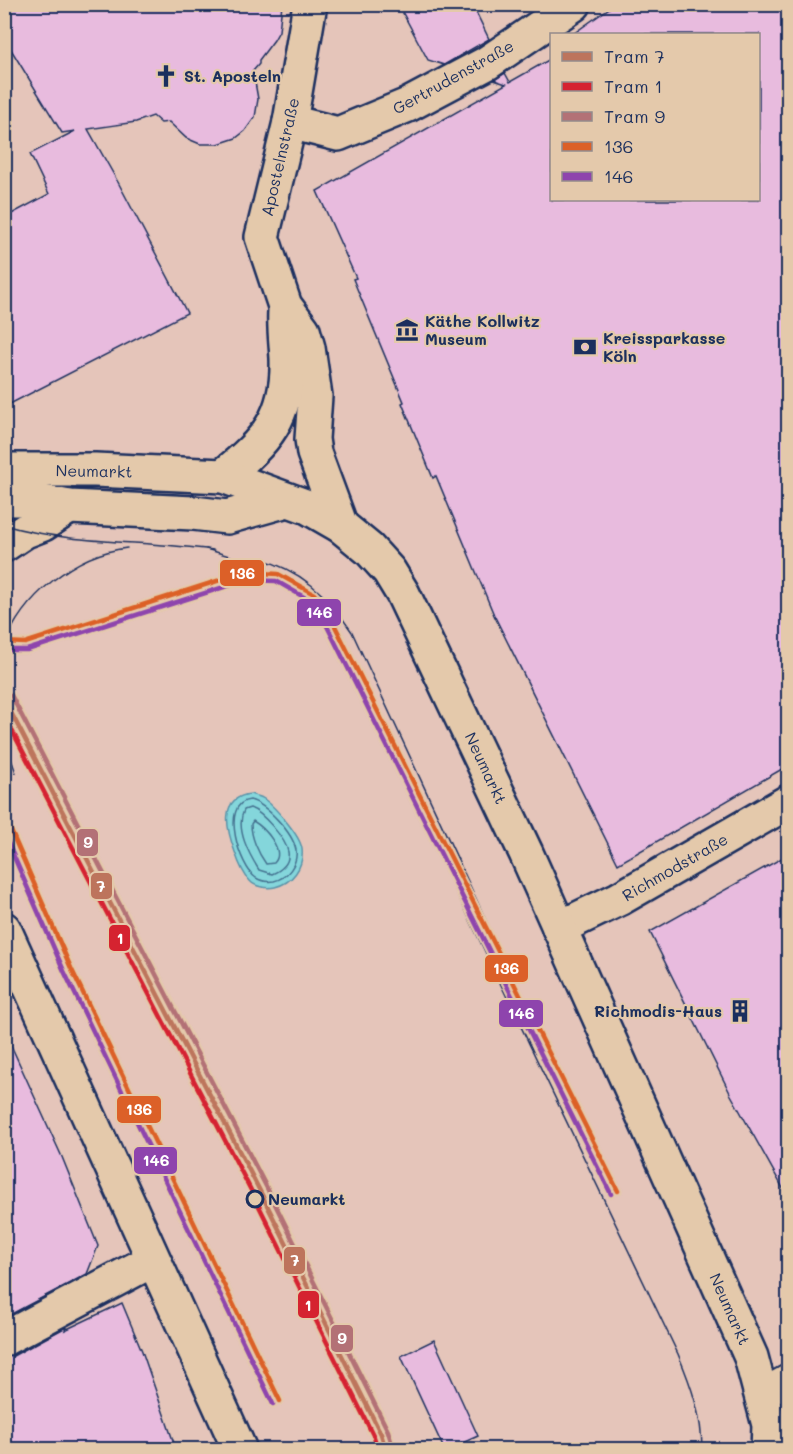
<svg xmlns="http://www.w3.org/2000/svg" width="793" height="1454" font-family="Mali,sans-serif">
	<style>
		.water { fill: #84d6db; stroke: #5a93a9; stroke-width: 1.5 }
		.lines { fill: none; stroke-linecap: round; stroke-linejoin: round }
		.shore { stroke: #457290; stroke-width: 1.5 }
		.building { fill: #e8bbde; stroke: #1b2f5e; stroke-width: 1.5 }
		.pedestrian-casing { stroke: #1b2f5e; stroke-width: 34 }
		.minor-casing { stroke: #1b2f5e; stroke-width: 38 }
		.secondary-casing { stroke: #1b2f5e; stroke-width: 38 }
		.pedestrian { stroke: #e4c9ab; stroke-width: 30 }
		.minor { stroke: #e4c9ab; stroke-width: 33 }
		.secondary { stroke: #e4c9ab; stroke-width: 33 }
		.tram { stroke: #1b2f5e; stroke-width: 1.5 }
		.bus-1-casing { stroke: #e4c9ab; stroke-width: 9 }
		.bus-2-casing { stroke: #e4c9ab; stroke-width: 9 }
		.bus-1 { stroke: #dc6028; stroke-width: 4.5 }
		.bus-2 { stroke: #8e44ad; stroke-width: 4.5 }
		.tram-1-casing { stroke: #e4c9ab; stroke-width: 9 }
		.tram-2-casing { stroke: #e4c9ab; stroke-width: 9 }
		.tram-3-casing { stroke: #e4c9ab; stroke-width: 9 }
		.tram-1 { stroke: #bd745c; stroke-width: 4.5 }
		.tram-2 { stroke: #d52330; stroke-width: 4.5 }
		.tram-3 { stroke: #b37176; stroke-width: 4.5 }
		.stop-dot { fill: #e4c9ab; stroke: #1b2f5e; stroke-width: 3 }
		.labels { text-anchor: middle; stroke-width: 4.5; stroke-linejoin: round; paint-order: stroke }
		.poi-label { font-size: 16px; font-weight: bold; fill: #1b2f5e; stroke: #e4c9ab; text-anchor: start }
		.street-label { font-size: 16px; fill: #1b2f5e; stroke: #e4c9ab }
		.stop-label { font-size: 16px; font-weight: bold; fill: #1b2f5e; stroke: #e4c9ab; text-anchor: start }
		.line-badge { stroke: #e4c9ab; stroke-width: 2 }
		.badge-label { font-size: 16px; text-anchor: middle; font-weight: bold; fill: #fff }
	</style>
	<rect width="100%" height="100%" fill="#e5c5ba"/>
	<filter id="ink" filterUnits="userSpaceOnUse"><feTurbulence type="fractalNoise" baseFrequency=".0167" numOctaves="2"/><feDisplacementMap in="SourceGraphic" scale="12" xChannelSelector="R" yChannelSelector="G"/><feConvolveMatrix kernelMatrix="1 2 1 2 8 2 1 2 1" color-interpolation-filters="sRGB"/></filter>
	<g filter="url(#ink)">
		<path class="water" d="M251 794C255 796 260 796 264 799 275 807 300 835 302 849 304 867 292 883 275 887 268 889 255 887 250 881 243 874 238 861 235 852 227 831 218 797 251 794Z"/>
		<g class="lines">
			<g class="shore">
				<path d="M250 800C266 804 293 833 296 850 298 864 287 878 274 881 268 882 261 881 256 878 240 867 219 803 250 800Z"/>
				<path d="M250 808C262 812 286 839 288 852 290 863 281 870 272 874L259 870C249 854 235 829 244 810Z"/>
				<path d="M253 821C265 828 286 851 274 863L266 864C258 853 251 837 251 824Z"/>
			</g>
		</g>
		<g class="building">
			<path d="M4 4H282L279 31 274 40 259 60V64L253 71 258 99 255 117 245 131 236 138 218 144H200L186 138 169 122 161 123 153 116 136 122 88 129 119 184 187 313 4 407V218L49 194 30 154 75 131 62 133 4 38Z"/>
			<path d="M398 4H472L489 39 444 65 428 60Z"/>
			<path d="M615 4H789V765L618 864 494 615 436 476 433 478 402 403 404 402 353 279 356 278 317 191 506 84 494 80 505 73 510 82 552 58V200H759V34H573Z"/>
			<path d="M789 854V1199L731 1095 650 932Z"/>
			<path d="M4 1030 62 1157 98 1246 87 1274 4 1318Z"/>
			<path d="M122 1303 142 1351 176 1449H4V1358L13 1356 66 1327 65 1330Z"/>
			<path d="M434 1340 478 1436 449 1449H444L401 1356Z"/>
		</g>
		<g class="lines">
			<g class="pedestrian-casing">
				<path id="pedestrian" d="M761 1395 788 1380"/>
			</g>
			<g class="minor-casing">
				<g id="minor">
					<path d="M310 4 290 122 262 237 285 306 303 330 308 348 315 396 312 439 314 453 341 526"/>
					<path d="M290 122 338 134 408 105 487 63 574 4"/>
					<path d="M223 476C266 441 289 417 287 358 286 342 284 327 285 311"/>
					<path d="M559 928 619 899 788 802"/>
					<path d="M4 1339 153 1260"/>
				</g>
			</g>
			<g class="secondary-casing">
				<g id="secondary">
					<path d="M4 470H95L223 476 308 507 341 526 369 549 389 571 403 594 526 853 751 1357 769 1425 768 1450"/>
					<path d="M4 499H27L69 507 193 513 227 517 287 500"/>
					<path d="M4 545 25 531 43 524 69 507"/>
					<path d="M4 929 240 1450"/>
				</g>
			</g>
			<use href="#pedestrian" class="pedestrian"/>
			<use href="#minor" class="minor"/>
			<use href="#secondary" class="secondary"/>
			<g class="tram">
				<path d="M4 525C73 545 143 540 213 550"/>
				<path d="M206 549C257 564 290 574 324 616L678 1354C691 1385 702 1415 702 1450"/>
				<path d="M257 558C301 570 327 594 352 632L533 1021 540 1038 547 1069"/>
				<path d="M4 647C21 597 75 554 127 548"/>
				<path d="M4 739 16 773"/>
			</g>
			<g class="bus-1-casing">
				<g id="bus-1">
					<path d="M4 642 25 643 245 572 278 574 314 594 328 612 618 1191"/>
					<path d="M4 815 71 968 280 1401"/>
				</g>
			</g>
			<g class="bus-2-casing">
				<g id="bus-2">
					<path d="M4 650H27L246 580 276 581 309 600 322 616 611 1194"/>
					<path d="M4 834 64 971 273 1404"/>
				</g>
			</g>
			<use href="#bus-1" class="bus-1"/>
			<use href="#bus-2" class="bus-2"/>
			<g class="tram-1-casing">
				<path id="tram-1" d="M4 699 262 1195 381 1434 386 1450"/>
			</g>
			<g class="tram-2-casing">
				<path id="tram-2" d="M4 715 255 1198 374 1437 378 1450"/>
			</g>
			<g class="tram-3-casing">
				<path id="tram-3" d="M11 695 269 1192 388 1431 393 1448"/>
			</g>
			<use href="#tram-1" class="tram-1"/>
			<use href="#tram-2" class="tram-2"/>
			<use href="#tram-3" class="tram-3"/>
		</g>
	</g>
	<defs>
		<g id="church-bare" transform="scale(1.8)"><path d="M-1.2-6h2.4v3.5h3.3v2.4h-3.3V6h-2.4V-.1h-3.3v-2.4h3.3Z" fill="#1b2f5e" stroke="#e4c9ab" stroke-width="2.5" paint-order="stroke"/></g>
		<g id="museum-bare" transform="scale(1.8)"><path d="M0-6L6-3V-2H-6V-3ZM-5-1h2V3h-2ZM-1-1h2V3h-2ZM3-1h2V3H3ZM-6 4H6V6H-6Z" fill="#1b2f5e" stroke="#e4c9ab" stroke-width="2.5" paint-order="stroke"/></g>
		<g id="bank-bare" transform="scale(1.8)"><path d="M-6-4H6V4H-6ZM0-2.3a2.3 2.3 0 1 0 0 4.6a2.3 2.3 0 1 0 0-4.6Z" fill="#1b2f5e" stroke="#e4c9ab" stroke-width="2.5" paint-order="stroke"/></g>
		<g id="building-bare" transform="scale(1.8)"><path d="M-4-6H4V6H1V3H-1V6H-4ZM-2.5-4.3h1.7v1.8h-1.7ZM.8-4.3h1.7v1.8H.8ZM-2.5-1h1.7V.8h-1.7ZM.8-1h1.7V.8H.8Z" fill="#1b2f5e" stroke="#e4c9ab" stroke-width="2.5" paint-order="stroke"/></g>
	</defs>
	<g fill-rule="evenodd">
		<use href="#church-bare" x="166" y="76"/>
		<use href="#museum-bare" x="407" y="330"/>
		<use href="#bank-bare" x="585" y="347"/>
		<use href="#building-bare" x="740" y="1011"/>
	</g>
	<circle class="stop-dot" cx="255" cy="1199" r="8"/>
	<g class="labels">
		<g class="poi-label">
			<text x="184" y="82">St. Aposteln</text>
			<text x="425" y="327">Käthe Kollwitz<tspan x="425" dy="18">Museum</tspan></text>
			<text x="603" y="344">Kreissparkasse<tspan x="603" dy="18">Köln</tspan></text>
			<text x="722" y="1017" text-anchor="end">Richmodis-Haus</text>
		</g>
		<g class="street-label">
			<text transform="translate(453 77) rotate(-29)" y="6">Gertrudenstraße</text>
			<text transform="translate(280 157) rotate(-77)" y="6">Apostelnstraße</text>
			<text transform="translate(94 471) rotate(1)" y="6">Neumarkt</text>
			<text transform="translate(486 768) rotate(65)" y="6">Neumarkt</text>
			<text transform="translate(675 867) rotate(-30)" y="6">Richmodstraße</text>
			<text transform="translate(730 1309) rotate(66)" y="6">Neumarkt</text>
		</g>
		<g class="stop-label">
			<text x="268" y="1205">Neumarkt</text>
		</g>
	</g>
	<g class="line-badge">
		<rect x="219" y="559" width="46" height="28" rx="6" fill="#dc6028"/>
		<rect x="296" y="598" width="46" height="29" rx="6" fill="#8e44ad"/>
		<rect x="76" y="828" width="23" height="29" rx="6" fill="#b37176"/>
		<rect x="90" y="872" width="23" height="28" rx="6" fill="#bd745c"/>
		<rect x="108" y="924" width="23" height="28" rx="6" fill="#d52330"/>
		<rect x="484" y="954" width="45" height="29" rx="6" fill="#dc6028"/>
		<rect x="498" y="999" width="46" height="29" rx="6" fill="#8e44ad"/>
		<rect x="116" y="1095" width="46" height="29" rx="6" fill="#dc6028"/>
		<rect x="133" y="1146" width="45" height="29" rx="6" fill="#8e44ad"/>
		<rect x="283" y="1246" width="23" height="29" rx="6" fill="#bd745c"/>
		<rect x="297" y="1290" width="23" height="29" rx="6" fill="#d52330"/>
		<rect x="330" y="1324" width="24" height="29" rx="6" fill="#b37176"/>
	</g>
	<g class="badge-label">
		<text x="242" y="579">136</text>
		<text x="319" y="618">146</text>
		<text x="88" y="848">9</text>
		<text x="101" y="892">7</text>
		<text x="120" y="944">1</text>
		<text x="506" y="974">136</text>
		<text x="521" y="1019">146</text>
		<text x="139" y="1115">136</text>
		<text x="156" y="1166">146</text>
		<text x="295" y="1266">7</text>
		<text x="308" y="1311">1</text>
		<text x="342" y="1344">9</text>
	</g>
	<rect width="793" height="1454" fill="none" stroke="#e4c9ab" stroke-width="24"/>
	<rect x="12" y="12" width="769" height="1430" fill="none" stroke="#1b2f5e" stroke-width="2" filter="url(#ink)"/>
	<rect x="550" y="33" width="210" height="168" fill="#e4c9ab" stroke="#948b8c" stroke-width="1.5"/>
	<rect x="562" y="52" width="30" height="9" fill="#bd745c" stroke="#948b8c" stroke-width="1.5"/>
	<text x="604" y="63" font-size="18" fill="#1b2f5e">Tram 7</text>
	<rect x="562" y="82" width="30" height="9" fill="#d52330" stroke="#948b8c" stroke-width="1.5"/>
	<text x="604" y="93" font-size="18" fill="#1b2f5e">Tram 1</text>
	<rect x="562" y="112" width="30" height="9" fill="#b37176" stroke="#948b8c" stroke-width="1.5"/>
	<text x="604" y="123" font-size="18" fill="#1b2f5e">Tram 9</text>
	<rect x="562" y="142" width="30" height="9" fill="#dc6028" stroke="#948b8c" stroke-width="1.5"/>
	<text x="604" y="153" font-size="18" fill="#1b2f5e">136</text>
	<rect x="562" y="172" width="30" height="9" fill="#8e44ad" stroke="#948b8c" stroke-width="1.5"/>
	<text x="604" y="183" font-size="18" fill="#1b2f5e">146</text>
</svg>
